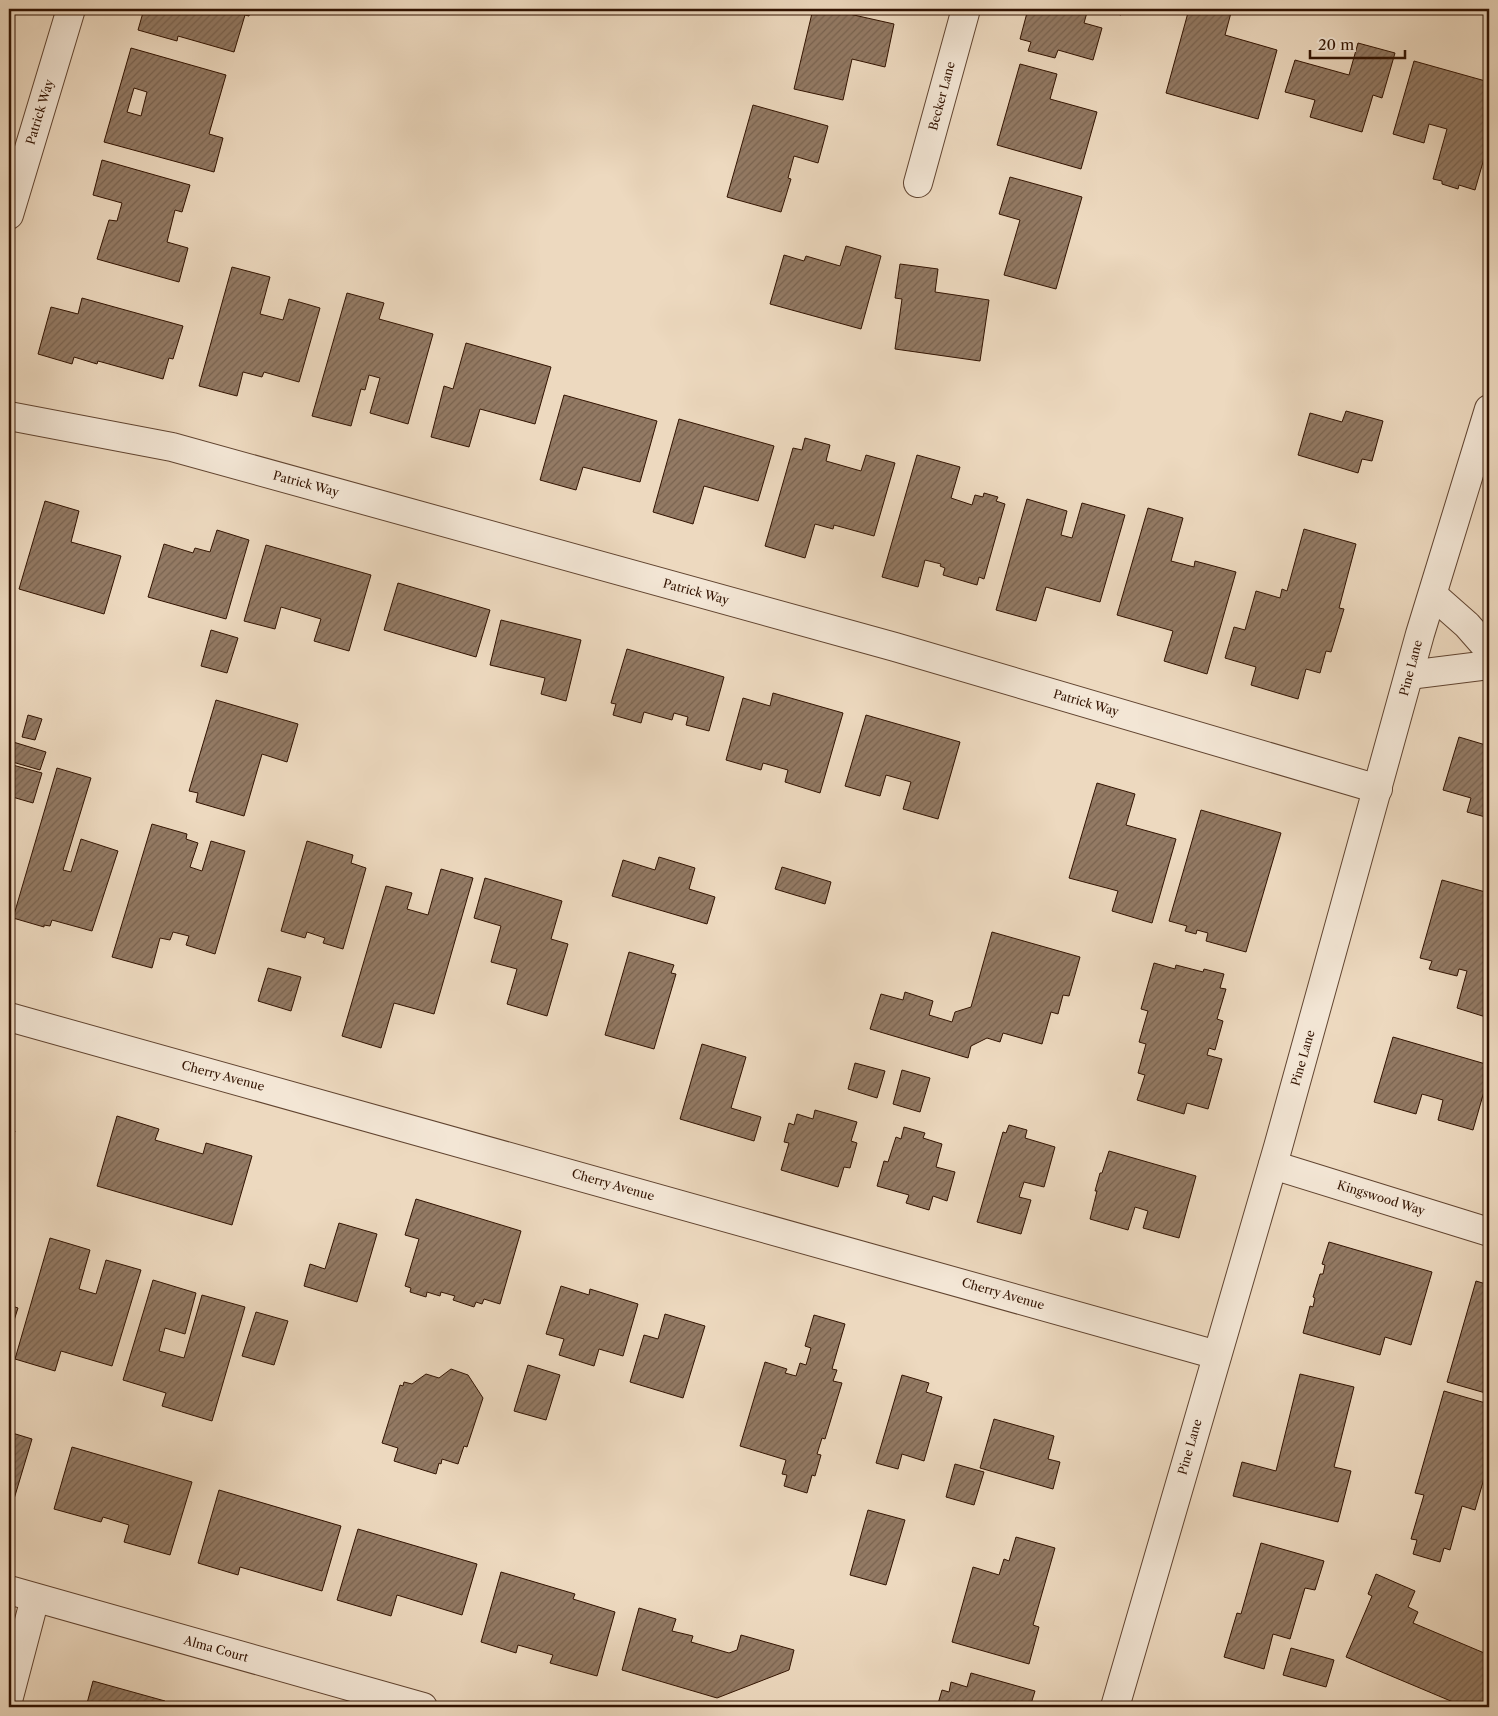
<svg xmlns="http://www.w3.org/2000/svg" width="1498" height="1716" font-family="'Libre Caslon Text',serif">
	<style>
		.building { fill: url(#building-hatch); stroke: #321301; fill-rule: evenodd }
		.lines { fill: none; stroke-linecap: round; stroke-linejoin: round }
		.minor-casing { stroke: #614430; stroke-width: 30 }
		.minor { stroke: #f3e6d5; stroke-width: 28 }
		.labels { text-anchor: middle; stroke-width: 5; stroke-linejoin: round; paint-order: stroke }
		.street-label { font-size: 12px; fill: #321301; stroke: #f3e6d5 }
	</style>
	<defs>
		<pattern id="building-hatch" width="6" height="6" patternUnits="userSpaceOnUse" patternTransform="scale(1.25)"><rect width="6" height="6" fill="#937a64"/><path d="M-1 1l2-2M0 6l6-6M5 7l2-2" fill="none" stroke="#796350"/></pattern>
	</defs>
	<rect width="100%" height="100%" fill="#edd9bf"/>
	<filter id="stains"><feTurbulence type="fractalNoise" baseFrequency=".004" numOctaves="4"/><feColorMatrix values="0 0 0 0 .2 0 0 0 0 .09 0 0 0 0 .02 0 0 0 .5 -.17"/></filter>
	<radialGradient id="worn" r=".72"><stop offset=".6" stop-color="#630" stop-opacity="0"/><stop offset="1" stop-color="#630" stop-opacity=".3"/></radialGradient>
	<g class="building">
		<path d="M144 9H251L249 16 245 15 234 52 178 36 177 41 138 30Z"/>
		<path d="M813 9H827L894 24 885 67 852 59 843 100 794 89Z"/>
		<path d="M1028 9H1088L1084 23 1102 28 1093 60 1058 50 1055 58 1028 51 1031 42 1020 39Z"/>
		<path d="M1099 9H1123L1121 15Z"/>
		<path d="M1189 9H1232L1225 35 1277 50 1258 119 1166 93Z"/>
		<path d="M1358 43 1395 53 1382 98 1373 95 1362 132 1310 117 1315 100 1285 92 1295 60 1349 75Z"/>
		<path d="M131 48 226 75 209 134 223 138 214 172 104 142ZM134 88 147 92 141 116 127 112Z"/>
		<path d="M1414 61 1489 82V141L1475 190 1459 185 1458 189 1442 184V181L1433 179 1447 129 1429 124 1424 143 1393 134Z"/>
		<path d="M1020 64 1057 74 1050 99 1097 112 1081 169 997 145Z"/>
		<path d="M753 105 828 126 818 163 794 156 788 178 791 179 781 212 727 197Z"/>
		<path d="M102 160 190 185 182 212 175 210 167 242 188 248 179 282 97 259 109 220 117 221 122 203 93 195Z"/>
		<path d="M1010 177 1082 197 1056 289 1004 275 1020 220 999 214Z"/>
		<path d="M846 246 881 256 861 329 770 304 784 255 804 261 806 256 840 266Z"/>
		<path d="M900 264 938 269 935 292 989 300 980 361 895 349 902 299 895 298Z"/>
		<path d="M232 267 270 277 260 314 283 320 289 299 320 308 299 382 264 372 262 377 243 372 237 396 199 386Z"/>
		<path d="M347 293 384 303 379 319 433 334 408 424 370 413 380 378 369 375 365 390 361 389 351 426 312 416Z"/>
		<path d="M82 298 183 326 173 359 169 358 163 379 98 361 97 364 74 357 72 364 38 354 51 307 78 314Z"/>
		<path d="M466 343 551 367 535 424 480 409 469 447 431 437 444 386 453 389Z"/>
		<path d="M564 395 657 421 640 482 583 467 576 490 540 480Z"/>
		<path d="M1346 411 1383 421 1372 461 1362 459 1358 473 1298 455 1310 413 1342 422Z"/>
		<path d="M679 419 774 446 758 501 704 486 693 524 653 512Z"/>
		<path d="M805 438 830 445 826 461 861 471 866 455 895 463 874 536 834 525 833 529 815 524 805 558 765 546 793 448 802 450Z"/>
		<path d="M917 455 960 467 951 498 972 505 975 495 983 497 984 493 998 497 996 501 1005 504 984 579 979 577 977 585 943 575 945 568 940 566 941 564 925 560 918 587 882 577Z"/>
		<path d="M1027 499 1067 511 1061 535 1072 538 1082 503 1125 515 1100 602 1046 587 1036 621 996 610Z"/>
		<path d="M45 501 79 511 71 542 121 556 104 614 19 589Z"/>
		<path d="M1148 508 1183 518 1171 561 1194 567 1195 561 1236 572 1207 674 1164 661 1173 631 1117 615Z"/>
		<path d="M1304 529 1356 544 1339 608 1344 609 1331 652 1326 651 1320 673 1306 669 1298 699 1251 685 1256 667 1225 658 1234 627 1245 630 1256 591 1280 598 1282 589 1287 591Z"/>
		<path d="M217 530 249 540 226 619 148 597 164 544 193 553 195 548 210 552Z"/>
		<path d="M266 545 371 575 349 651 314 641 321 619 281 607 275 629 244 621Z"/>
		<path d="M398 583 490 610 476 657 384 630Z"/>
		<path d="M501 620 581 640 566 701 541 694 545 678 490 665Z"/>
		<path d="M211 630 238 638 227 673 201 666Z"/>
		<path d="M627 649 724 677 709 731 686 725 688 717 674 713 672 720 644 712 641 723 613 715 616 704 611 703Z"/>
		<path d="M773 693 843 713 820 793 785 782 788 770 763 763 761 770 726 760 743 698 770 706Z"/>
		<path d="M216 700 298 724 287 762 262 754 244 816 196 802 198 793 189 791Z"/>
		<path d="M28 715 42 719 35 740 22 737Z"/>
		<path d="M866 715 960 742 938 819 903 809 911 782 886 775 880 796 845 786Z"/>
		<path d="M1459 737 1489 746V818L1467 812 1471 798 1443 790Z"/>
		<path d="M10 741 46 752 40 770 9 761Z"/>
		<path d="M9 764 42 773 33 803 9 796Z"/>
		<path d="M57 768 91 778 63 870 71 872 81 839 118 851 92 931 52 920 50 926 44 925V927L13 918Z"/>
		<path d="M1097 783 1135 794 1126 825 1176 839 1152 923 1112 911 1118 891 1069 878Z"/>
		<path d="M1201 810 1281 833 1246 952 1206 941 1208 933 1197 930 1196 934 1185 931 1187 926 1169 921Z"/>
		<path d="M152 824 187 834 186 839 198 843 190 867 202 871 211 841 245 851 215 954 186 945 189 936 173 932 170 940 160 938 152 968 112 957Z"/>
		<path d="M307 841 353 855 351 863 366 868 343 949 323 943 325 938 307 932 305 938 281 931Z"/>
		<path d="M659 857 695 868 689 889 715 897 707 924 612 896 623 860 655 870Z"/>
		<path d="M782 867 831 882 825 904 775 889Z"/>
		<path d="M441 869 473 878 434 1014 394 1003 381 1048 342 1036 386 886 412 893 407 909 428 915Z"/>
		<path d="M485 878 562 901 551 939 568 944 547 1016 507 1004 517 969 491 962 501 926 474 918Z"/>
		<path d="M1442 880 1489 893V1018L1457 1008 1467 971 1459 969 1457 976 1429 969 1432 961 1420 958Z"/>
		<path d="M992 932 1080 957 1069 996 1063 995 1058 1014 1051 1012 1042 1044 1003 1033 1000 1042 987 1038 971 1046 968 1058 870 1029 881 994 903 1000 905 992 933 1001 929 1015 952 1022 955 1012 971 1007Z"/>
		<path d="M629 952 674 965 671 973 676 974 654 1049 605 1035Z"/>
		<path d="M1154 963 1175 969 1176 965 1203 972 1204 969 1224 974 1220 988 1226 989 1217 1019 1223 1021 1215 1050 1209 1048 1207 1055 1222 1059 1208 1109 1187 1103 1184 1114 1137 1100 1145 1075 1138 1073 1146 1044 1139 1042 1148 1011 1141 1009Z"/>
		<path d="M268 968 301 977 291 1011 258 1001Z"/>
		<path d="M1393 1037 1489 1065V1074L1473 1130 1438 1120 1443 1100 1422 1094 1416 1114 1374 1102Z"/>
		<path d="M702 1044 746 1057 731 1108 761 1117 754 1141 680 1119Z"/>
		<path d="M855 1063 885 1071 877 1098 848 1089Z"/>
		<path d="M902 1070 930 1078 920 1112 893 1104Z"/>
		<path d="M815 1110 857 1122 851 1141 857 1143 850 1168 844 1167 838 1187 781 1170 789 1143 784 1142 789 1123 794 1125 797 1114 813 1119Z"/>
		<path d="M117 1116 159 1129 155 1140 203 1154 206 1143 252 1156 232 1225 97 1186Z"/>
		<path d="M1009 1125 1027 1130 1025 1138 1055 1147 1044 1187 1024 1182 1019 1197 1031 1200 1021 1234 977 1222 1003 1132 1006 1133Z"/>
		<path d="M904 1127 925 1133 923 1138 942 1144 936 1167 955 1172 947 1201 933 1196 929 1210 906 1203 909 1195 877 1186 884 1161 888 1162 896 1137 901 1139Z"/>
		<path d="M9 1129 15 1131 9 1150Z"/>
		<path d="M1109 1151 1196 1176 1179 1238 1143 1228 1148 1211 1135 1207 1128 1230 1090 1219 1097 1191H1095L1100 1173H1102Z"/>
		<path d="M416 1199 521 1231 500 1304 484 1299 482 1304 476 1302 474 1307 453 1300 455 1296 441 1292 440 1296 427 1292 426 1297 410 1292 411 1288 405 1286 419 1239 405 1235Z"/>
		<path d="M339 1223 377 1234 357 1302 304 1286 310 1264 325 1269Z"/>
		<path d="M50 1238 90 1250 79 1289 96 1294 106 1260 141 1270 112 1366 61 1351 55 1371 15 1359Z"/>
		<path d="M1329 1242 1432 1272 1411 1345 1385 1337 1380 1355 1303 1333 1310 1306 1313 1307 1315 1298 1313 1297 1320 1274H1323L1325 1265 1322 1264Z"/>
		<path d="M153 1280 196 1293 185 1334 165 1328 159 1351 184 1358 202 1295 245 1307 212 1421 162 1406 166 1393 123 1380Z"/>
		<path d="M1476 1281 1489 1285V1394L1447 1382Z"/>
		<path d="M561 1286 589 1295 590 1289 638 1304 623 1356 599 1349 594 1366 559 1355 564 1339 546 1334Z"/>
		<path d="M9 1305 18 1308 11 1330 9 1329Z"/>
		<path d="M256 1312 288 1321 274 1365 242 1356Z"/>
		<path d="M665 1314 705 1326 683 1398 630 1382 644 1335 658 1339Z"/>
		<path d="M814 1315 845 1324 832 1369 837 1370 833 1381 842 1383 825 1439 822 1438 817 1454 821 1455 815 1476 812 1475 807 1493 784 1486 787 1475 782 1474 786 1460 740 1446 765 1362 787 1369 785 1373 796 1376 800 1363 806 1365 811 1348 805 1346Z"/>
		<path d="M528 1365 560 1375 546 1420 514 1411Z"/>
		<path d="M451 1369 468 1375 483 1398 467 1447 464 1446 458 1464 442 1459 441 1464 439 1463 436 1474 394 1461 398 1448 382 1443 400 1385 403 1386 404 1382 412 1384 426 1374 439 1378Z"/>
		<path d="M1300 1374 1354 1387 1334 1467 1351 1471 1338 1522 1233 1496 1242 1462 1276 1471Z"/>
		<path d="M902 1375 929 1383 926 1392 942 1397 924 1461 902 1454 898 1469 876 1463Z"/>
		<path d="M1444 1391 1489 1404V1476L1485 1475 1475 1510 1462 1506 1450 1550 1444 1548 1440 1562 1413 1554 1417 1540 1411 1539 1424 1495 1415 1493Z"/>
		<path d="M994 1419 1054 1436 1048 1459 1060 1462 1053 1489 980 1468Z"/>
		<path d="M9 1432 32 1439 14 1499 9 1497Z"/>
		<path d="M72 1447 192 1482 170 1555 124 1542 129 1525 103 1517 101 1522 54 1509Z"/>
		<path d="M955 1464 984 1472 974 1505 946 1497Z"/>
		<path d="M219 1490 341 1526 322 1591 240 1567 238 1575 198 1563Z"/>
		<path d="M868 1510 905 1520 886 1585 850 1575Z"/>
		<path d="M358 1529 477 1564 462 1615 397 1595 391 1616 337 1600Z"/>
		<path d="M1016 1537 1055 1548 1033 1625 1039 1627 1029 1664 952 1642 973 1567 999 1575 1004 1559 1009 1561Z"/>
		<path d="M1261 1543 1324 1561 1315 1590 1305 1588 1290 1639 1273 1634 1264 1669 1224 1657 1237 1613 1241 1614Z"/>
		<path d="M501 1572 575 1594 573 1599 615 1612 597 1676 550 1663 553 1655 518 1645 516 1653 481 1642Z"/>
		<path d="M1376 1574 1415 1591 1408 1607 1418 1612 1413 1623 1489 1655V1698L1485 1707H1465L1346 1657 1372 1596 1368 1594Z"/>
		<path d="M639 1608 676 1619 672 1631 693 1636 691 1642 729 1653 737 1650 741 1635 794 1650 789 1670 717 1698 622 1670Z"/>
		<path d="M1291 1648 1334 1660 1326 1687 1283 1675Z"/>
		<path d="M971 1673 1035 1691 1030 1707H937L942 1690 949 1692 951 1682 967 1687Z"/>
		<path d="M93 1681 165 1701 163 1707H86Z"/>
	</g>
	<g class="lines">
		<g class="minor-casing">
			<g id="minor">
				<path d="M918 183 966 9"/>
				<path d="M9 215 71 9"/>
				<path d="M9 416 172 447 895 647 1378 789"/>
				<path d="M1433 595 1467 625 1489 650"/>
				<path d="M1409 675 1489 665"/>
				<path d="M9 1017 1217 1355"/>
				<path d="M1273 1165 1489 1232"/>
				<path d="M9 1590 423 1707"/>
				<path d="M9 1697 35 1598"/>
				<path d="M1115 1707 1278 1147 1420 634 1489 409"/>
			</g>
		</g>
		<use href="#minor" class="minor"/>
	</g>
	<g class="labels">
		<g class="street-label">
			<text transform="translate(942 96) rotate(-75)" y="4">Becker Lane</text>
			<text transform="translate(40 112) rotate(-73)" y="4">Patrick Way</text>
			<text transform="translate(306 484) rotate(15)" y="4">Patrick Way</text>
			<text transform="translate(696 592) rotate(15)" y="4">Patrick Way</text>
			<text transform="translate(1411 668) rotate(-75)" y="4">Pine Lane</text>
			<text transform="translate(1086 703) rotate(16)" y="4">Patrick Way</text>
			<text transform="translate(1303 1058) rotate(-74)" y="4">Pine Lane</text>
			<text transform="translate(223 1076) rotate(15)" y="4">Cherry Avenue</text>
			<text transform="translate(613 1185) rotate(16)" y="4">Cherry Avenue</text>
			<text transform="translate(1381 1198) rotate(17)" y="4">Kingswood Way</text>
			<text transform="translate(1003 1294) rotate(16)" y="4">Cherry Avenue</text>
			<text transform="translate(1190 1447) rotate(-74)" y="4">Pine Lane</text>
			<text transform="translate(216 1649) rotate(16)" y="4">Alma Court</text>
		</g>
	</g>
	<rect width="1498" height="1716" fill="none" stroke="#edd9bf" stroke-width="30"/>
	<rect x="10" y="10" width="1478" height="1696" fill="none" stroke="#321301" stroke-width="2.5"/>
	<rect x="15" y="15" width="1468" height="1686" fill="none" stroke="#321301"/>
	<path d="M1310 50v8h95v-8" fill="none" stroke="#321301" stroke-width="2.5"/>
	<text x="1318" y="50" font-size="15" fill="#321301" stroke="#f3e6d5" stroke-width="4" paint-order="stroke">20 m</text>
	<rect width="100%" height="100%" filter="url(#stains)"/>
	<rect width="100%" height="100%" fill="url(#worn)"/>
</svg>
